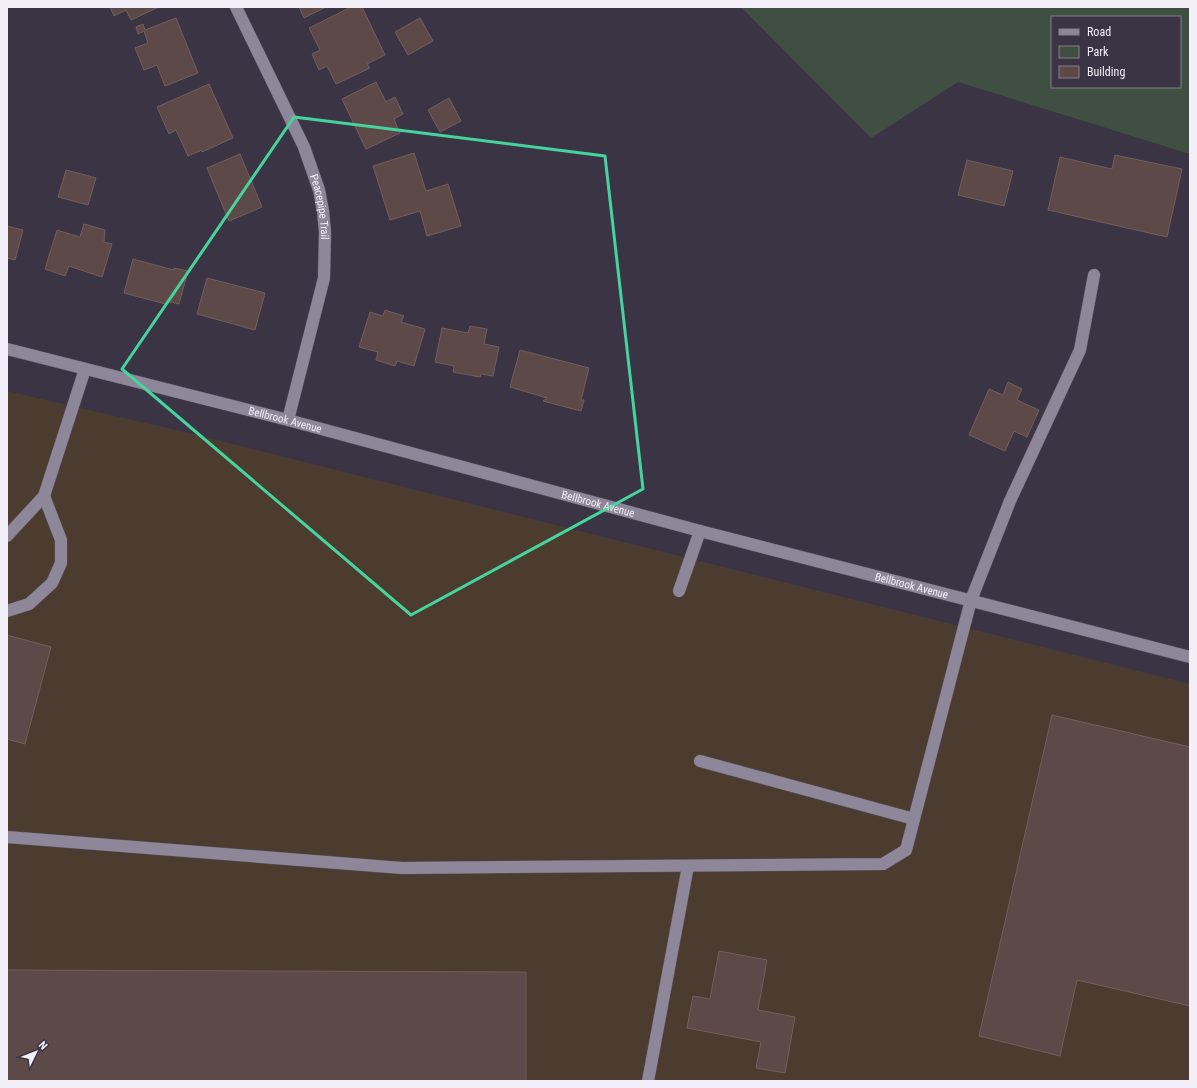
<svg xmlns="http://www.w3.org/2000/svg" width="1197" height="1088" font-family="'Roboto Condensed',sans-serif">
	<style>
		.commercial { fill: #4b3c2f }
		.green { fill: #3f5043; fill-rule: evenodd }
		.building { fill: #5d4947; stroke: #735e5c }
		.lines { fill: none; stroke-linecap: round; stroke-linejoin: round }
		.service-casing { stroke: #585360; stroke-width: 13 }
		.minor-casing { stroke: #585360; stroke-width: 13 }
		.tertiary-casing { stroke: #585360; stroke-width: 13 }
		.service { stroke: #8e8799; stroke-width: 12 }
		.minor { stroke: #8e8799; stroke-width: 12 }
		.tertiary { stroke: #8e8799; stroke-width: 12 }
		.marked { fill: none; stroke: #46d49e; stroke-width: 3; stroke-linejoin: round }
		.labels { text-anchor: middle; stroke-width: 3; stroke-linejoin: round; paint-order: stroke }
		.street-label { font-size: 11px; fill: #f3eff9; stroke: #3a3444 }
	</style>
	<rect width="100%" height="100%" fill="#3a3444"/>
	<path class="commercial" d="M7 391 185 432 1190 684V1081H7Z"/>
	<path class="green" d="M741 7H1190V154L958 82 871 138ZM1052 17H1180V87H1052Z"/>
	<g class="building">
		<path d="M110 7H159L131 20 126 10 114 16Z"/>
		<path d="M299 7H326L304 18Z"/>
		<path d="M351 7H362L385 55 367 64 370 68 336 84 327 66 319 70 312 54 320 50 309 28Z"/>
		<path d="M176 18 198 73 165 86 157 65 144 70 135 48 148 43 144 31 138 34 136 27 143 24 145 30Z"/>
		<path d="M420 18 433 41 408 55 395 32Z"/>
		<path d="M376 82 386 102 395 97 403 114 394 119 400 133 366 149 342 99Z"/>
		<path d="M209 84 233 138 202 152V150L188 156 176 130 169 134 157 107Z"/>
		<path d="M449 98 461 121 440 132 428 110Z"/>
		<path d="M414 153 426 191 448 184 461 226 427 236 420 211 390 220 373 166Z"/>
		<path d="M240 154 262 207 229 221 207 168Z"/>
		<path d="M1115 155 1182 169 1167 237 1048 210 1060 157 1112 169Z"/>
		<path d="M967 160 1013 171 1004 206 958 195Z"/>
		<path d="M66 170 96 178 88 205 58 197Z"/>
		<path d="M84 224 105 230 104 242 112 244 102 277 69 266 65 276 45 269 57 230 80 237Z"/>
		<path d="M7 226 23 230 15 260 7 258Z"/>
		<path d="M133 259 174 270V268L188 271 179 304 167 301 166 304 124 293Z"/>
		<path d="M207 278 265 293 255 330 197 314Z"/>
		<path d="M385 310 404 316 401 322 425 329 414 366 397 361 395 366 376 360 378 352 359 347 370 312 383 316Z"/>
		<path d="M470 326 487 329 484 344 499 347 493 376 481 374 480 377 453 372 454 366 435 362 442 328 468 333Z"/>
		<path d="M520 350 589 368 581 400H584L581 411 543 401 547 398 510 387Z"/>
		<path d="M1008 382 1022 389 1017 400 1039 410 1027 437 1014 431 1005 451 969 435 989 389 1003 395Z"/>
		<path d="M7 635 51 647 25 744 7 739Z"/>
		<path d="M1052 715 1190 747V1006L1077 980 1060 1056 979 1036Z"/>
		<path d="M719 951 767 960 758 1010 795 1017 785 1073 756 1068 761 1042 687 1028 693 996 710 999Z"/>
		<path d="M7 970 526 972V1081H7Z"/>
	</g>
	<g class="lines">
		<g class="service-casing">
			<g id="service">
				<path d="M7 536 44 496 85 369"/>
				<path d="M679 591 700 531"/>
				<path d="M7 611 29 604 52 583 61 563V540L44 496"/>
				<path d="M700 761 914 819"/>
				<path d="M7 837 402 868 883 864 906 850 971 600 1010 501 1080 350 1094 275"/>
				<path d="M648 1081 688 866"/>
			</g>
		</g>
		<g class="minor-casing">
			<g id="minor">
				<path id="s1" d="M236 7 304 147 319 190 323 211 325 232 324 278 288 420"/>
			</g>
		</g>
		<g class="tertiary-casing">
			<g id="tertiary">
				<path id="s2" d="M7 349 288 420 700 531 1190 657"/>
			</g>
		</g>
		<use href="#service" class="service"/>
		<use href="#minor" class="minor"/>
		<use href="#tertiary" class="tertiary"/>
	</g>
	<path class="marked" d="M294 117 605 156 643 489 411 615 122 369Z"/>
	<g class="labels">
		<g class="street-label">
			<text dy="4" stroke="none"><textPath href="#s1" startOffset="218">Peacepipe Trail</textPath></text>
			<text dy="4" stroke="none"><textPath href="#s2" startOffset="287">Bellbrook Avenue</textPath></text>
			<text dy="4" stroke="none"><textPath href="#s2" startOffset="611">Bellbrook Avenue</textPath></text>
			<text dy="4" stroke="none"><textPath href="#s2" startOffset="935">Bellbrook Avenue</textPath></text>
		</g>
	</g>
	<rect width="1197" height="1088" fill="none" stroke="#f3eff9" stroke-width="16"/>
	<rect x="1051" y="16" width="130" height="72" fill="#3a3444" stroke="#847f8c"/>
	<rect x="1059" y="29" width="20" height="6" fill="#8e8799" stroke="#847f8c"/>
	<text x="1087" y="36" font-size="12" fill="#f3eff9">Road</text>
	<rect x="1059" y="46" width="20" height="12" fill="#3f5043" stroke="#847f8c"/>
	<text x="1087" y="56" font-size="12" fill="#f3eff9">Park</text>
	<rect x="1059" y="66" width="20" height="12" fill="#5d4947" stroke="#847f8c"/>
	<text x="1087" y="76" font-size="12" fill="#f3eff9">Building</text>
	<g transform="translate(36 1052) rotate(47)" stroke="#3a3444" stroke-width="3" paint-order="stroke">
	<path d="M0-3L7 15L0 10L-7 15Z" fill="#f3eff9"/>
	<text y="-6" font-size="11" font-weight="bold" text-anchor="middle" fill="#f3eff9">N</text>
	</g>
</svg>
